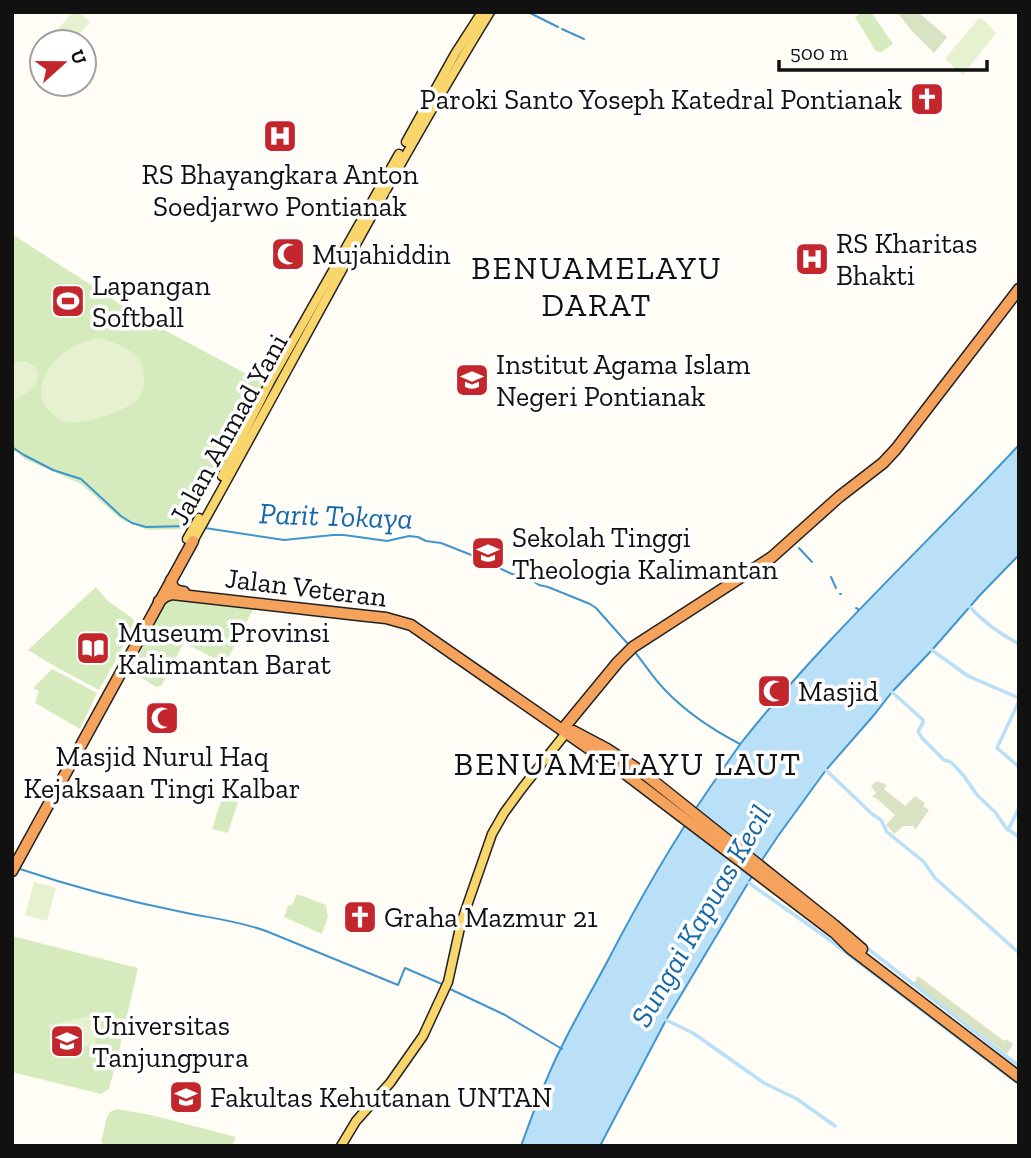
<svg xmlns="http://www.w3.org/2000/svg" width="1031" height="1158" font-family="'Zilla Slab',serif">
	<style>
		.green { fill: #d5ebbd }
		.cemetery { fill: #d9e3c4 }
		.pitch { fill: #e6f2cf }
		.water { fill: #b9e0f7; stroke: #3f96cf; stroke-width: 2 }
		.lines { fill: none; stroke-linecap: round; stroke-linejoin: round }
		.stream { stroke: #3f96cf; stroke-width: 2 }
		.canal { stroke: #b9e0f7; stroke-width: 3.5 }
		.major-casing { stroke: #222; stroke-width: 11 }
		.highway-casing { stroke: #222; stroke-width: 13 }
		.major { stroke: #f9d66b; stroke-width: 8 }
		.highway { stroke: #f5a25d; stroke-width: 10 }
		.labels { text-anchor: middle; stroke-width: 7; stroke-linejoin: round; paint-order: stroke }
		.poi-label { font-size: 28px; fill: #111; stroke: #fff; text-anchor: start }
		.street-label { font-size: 28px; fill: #111; stroke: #fff }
		.water-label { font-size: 30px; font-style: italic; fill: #1768a6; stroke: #fff }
		.quarter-label { font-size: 32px; letter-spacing: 2px; fill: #111; stroke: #fff }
	</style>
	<rect width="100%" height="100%" fill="#fffdf5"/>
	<g class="green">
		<path d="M863 12H871L893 44 881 52 876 51 855 17Z"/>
		<path d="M12 234 142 318 267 385 188 529 148 530 122 520 81 484 25 459 12 449Z"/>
		<path d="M96 587 107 600 133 619 135 625 99 690 56 667 28 650Z"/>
		<path d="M167 597 255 606 225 664 181 641 182 646 161 686 156 687 131 671 153 628 178 640 153 626Z"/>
		<path d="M52 669 97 693 80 729 35 703 39 691 33 688Z"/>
		<path d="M222 798 238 802 228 833 212 829Z"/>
		<path d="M297 894 326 905 328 917 322 934 284 917 288 906 292 905Z"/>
		<path d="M12 936 138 968 118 1055 109 1089 101 1094 12 1072Z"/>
		<path d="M117 1109 151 1115 236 1137 232 1146H112L101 1143 107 1117 110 1112Z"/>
	</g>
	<g class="cemetery">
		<path d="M897 12H918L947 37 934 53 912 31Z"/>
		<path d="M877 781 887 785 884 789 905 806 915 796 925 803 923 806 929 810 915 830 914 826H903L894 834 886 825 895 815 876 798 872 797 876 793 871 786Z"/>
		<path d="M918 976 1004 1041 1006 1039 1013 1044 1007 1054 914 983Z"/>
	</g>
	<g class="pitch">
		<path d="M73 12H79L90 22 73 42 58 29Z"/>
		<path d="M979 18 986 22 996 33 963 75 945 59Z"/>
		<path d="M99 338C119 344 144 352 144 377 144 384 143 392 139 398 129 410 84 425 68 422 64 422 58 419 54 415 28 396 47 363 69 349 78 343 89 340 99 338Z"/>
		<path d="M21 361C37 362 44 376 32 388 26 394 19 398 12 402V364Z"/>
		<path d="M34 882 56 888 47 921 25 915Z"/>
		<path d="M91 1016 96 1044 54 1052 49 1025Z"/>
	</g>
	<path class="water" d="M1019 445V555L981 594 932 650 892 692 874 715 826 770 778 836 760 863 666 1020 600 1146H521C533 1113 545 1079 561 1048 575 1019 591 992 606 964 638 902 671 844 711 786 721 772 731 757 741 743 826 636 927 544 1019 445Z"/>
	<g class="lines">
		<g class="stream">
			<path d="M528 12 558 27"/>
			<path d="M562 29 584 39"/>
			<path d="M12 447 24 455 53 470 81 479 121 516 132 523 146 527 189 526"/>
			<path d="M205 528 284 540 333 535H344L387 541 409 536 418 537 426 541 441 543 474 556 512 574 526 577 539 585 548 587 590 604 596 608 628 644"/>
			<path d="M799 548 812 562"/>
			<path d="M831 577 836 588"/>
			<path d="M840 594H841"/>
			<path d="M856 608 858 609"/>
			<path d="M634 651C644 663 653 678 665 690 686 712 713 730 740 744"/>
			<path d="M20 869C73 887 127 901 182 912 210 918 239 921 266 931L398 985 405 968 442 984"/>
			<path d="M450 989 505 1015 562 1049"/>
		</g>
		<g class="canal">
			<path d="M970 607C984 623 1000 634 1019 644"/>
			<path d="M932 650 968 676 1019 698"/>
			<path d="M892 692 923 720V723L918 731 922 738 944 760 949 761 954 765 964 776 977 795 995 812 1006 828 1019 837"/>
			<path d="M1019 701 997 748 1019 767"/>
			<path d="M826 770 872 814 881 820 887 832 924 862 935 878 1019 953"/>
			<path d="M1008 830 1019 808"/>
			<path d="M749 883 823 935 1019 1084"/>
			<path d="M863 945 1019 1066"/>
			<path d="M666 1020 693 1033 764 1083 797 1099 835 1126"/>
		</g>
		<g class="major-casing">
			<g id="major">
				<path d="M406 142 455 54 482 12"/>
				<path d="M222 476 271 380 399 154"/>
				<path d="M187 539 199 518"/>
				<path d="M193 541C292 365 384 185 490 12"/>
				<path d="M341 1146 356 1121 390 1083 423 1036 448 982 461 923 492 834 504 813 523 787 566 733"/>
			</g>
		</g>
		<g class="highway-casing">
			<g id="highway">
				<path d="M171 580C172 589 176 591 184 592"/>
				<path d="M159 601 166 596 172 594 358 615 386 618 411 625 627 775 835 933 850 948 1019 1077"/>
				<path d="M562 730 618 662 633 647 772 557 839 497 883 463 896 449 1019 289"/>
				<path d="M573 731 607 749 642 772 834 925 862 949"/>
				<path d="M12 871 193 541"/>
			</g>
		</g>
		<use href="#major" class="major"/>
		<use href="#highway" class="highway"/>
	</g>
	<defs>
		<g id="church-square" transform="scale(1.75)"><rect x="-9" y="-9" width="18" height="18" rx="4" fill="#c4262e" stroke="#fff"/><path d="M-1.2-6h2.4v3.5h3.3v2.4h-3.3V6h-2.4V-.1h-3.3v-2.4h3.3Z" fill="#fff"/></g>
		<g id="hospital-square" transform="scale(1.75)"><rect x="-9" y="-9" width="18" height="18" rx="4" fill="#c4262e" stroke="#fff"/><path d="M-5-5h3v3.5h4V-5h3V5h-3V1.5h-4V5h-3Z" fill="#fff"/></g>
		<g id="mosque-square" transform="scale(1.75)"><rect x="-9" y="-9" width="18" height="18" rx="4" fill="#c4262e" stroke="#fff"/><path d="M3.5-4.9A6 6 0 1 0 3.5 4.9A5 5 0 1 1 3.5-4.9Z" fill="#fff"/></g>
		<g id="stadium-square" transform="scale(1.75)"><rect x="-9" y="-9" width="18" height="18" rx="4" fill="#c4262e" stroke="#fff"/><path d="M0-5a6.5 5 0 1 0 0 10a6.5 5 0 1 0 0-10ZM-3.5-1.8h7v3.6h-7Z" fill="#fff"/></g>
		<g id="university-square" transform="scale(1.75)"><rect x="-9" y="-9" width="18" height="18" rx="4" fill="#c4262e" stroke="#fff"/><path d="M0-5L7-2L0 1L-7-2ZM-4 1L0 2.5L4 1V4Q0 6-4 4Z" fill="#fff"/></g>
		<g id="library-square" transform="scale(1.75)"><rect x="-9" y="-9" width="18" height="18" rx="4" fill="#c4262e" stroke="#fff"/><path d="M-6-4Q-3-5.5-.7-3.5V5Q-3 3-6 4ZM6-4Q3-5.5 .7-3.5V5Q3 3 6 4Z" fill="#fff"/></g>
	</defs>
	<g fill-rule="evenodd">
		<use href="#church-square" x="927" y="99"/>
		<use href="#hospital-square" x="280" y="136"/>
		<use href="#mosque-square" x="288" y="254"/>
		<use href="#hospital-square" x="812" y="259"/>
		<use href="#stadium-square" x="68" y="301"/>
		<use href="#university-square" x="472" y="380"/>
		<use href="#university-square" x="488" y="553"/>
		<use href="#library-square" x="93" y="648"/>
		<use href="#mosque-square" x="774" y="691"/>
		<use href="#mosque-square" x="162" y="718"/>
		<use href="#church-square" x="360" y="917"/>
		<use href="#university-square" x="67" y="1041"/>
		<use href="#university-square" x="186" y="1097"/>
	</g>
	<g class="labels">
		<g class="poi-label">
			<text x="902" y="109" text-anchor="end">Paroki Santo Yoseph Katedral Pontianak</text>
			<text x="280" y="184" text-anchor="middle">RS Bhayangkara Anton<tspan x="280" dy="32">Soedjarwo Pontianak</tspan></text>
			<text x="836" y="253">RS Kharitas<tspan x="836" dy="32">Bhakti</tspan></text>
			<text x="312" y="264">Mujahiddin</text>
			<text x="92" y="295">Lapangan<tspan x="92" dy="32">Softball</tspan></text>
			<text x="496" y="374">Institut Agama Islam<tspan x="496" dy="32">Negeri Pontianak</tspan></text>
			<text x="512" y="547">Sekolah Tinggi<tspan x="512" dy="32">Theologia Kalimantan</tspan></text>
			<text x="118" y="642">Museum Provinsi<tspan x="118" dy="32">Kalimantan Barat</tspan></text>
			<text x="798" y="701">Masjid</text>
			<text x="162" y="766" text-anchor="middle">Masjid Nurul Haq<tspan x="162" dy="32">Kejaksaan Tingi Kalbar</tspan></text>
			<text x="384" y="927">Graha Mazmur 21</text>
			<text x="92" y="1035">Universitas<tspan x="92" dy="32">Tanjungpura</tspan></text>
			<text x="210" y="1107">Fakultas Kehutanan UNTAN</text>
		</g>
		<g class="street-label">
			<text transform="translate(228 429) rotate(-61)" y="10">Jalan Ahmad Yani</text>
			<text transform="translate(306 587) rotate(7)" y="10">Jalan Veteran</text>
		</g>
		<g class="water-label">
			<text transform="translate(336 516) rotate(2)" y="10">Parit Tokaya</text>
			<text transform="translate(701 916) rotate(-60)" y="10">Sungai Kapuas Kecil</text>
		</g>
		<g class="quarter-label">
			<text x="597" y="279">BENUAMELAYU<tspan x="597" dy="37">DARAT</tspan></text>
			<text x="628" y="775">BENUAMELAYU LAUT</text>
		</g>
	</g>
	<rect width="1031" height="1158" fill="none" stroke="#111111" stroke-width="28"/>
	<g transform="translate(63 63) rotate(69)"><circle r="33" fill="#ffffff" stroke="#a0a0a0" stroke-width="2"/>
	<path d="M0-5L12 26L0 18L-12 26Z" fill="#c4262e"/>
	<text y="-10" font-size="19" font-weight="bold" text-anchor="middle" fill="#111111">U</text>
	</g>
	<path d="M779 60v10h208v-10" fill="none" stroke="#111111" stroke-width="3.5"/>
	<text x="790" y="60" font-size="21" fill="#111111" stroke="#ffffff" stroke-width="5" paint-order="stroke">500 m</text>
</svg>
